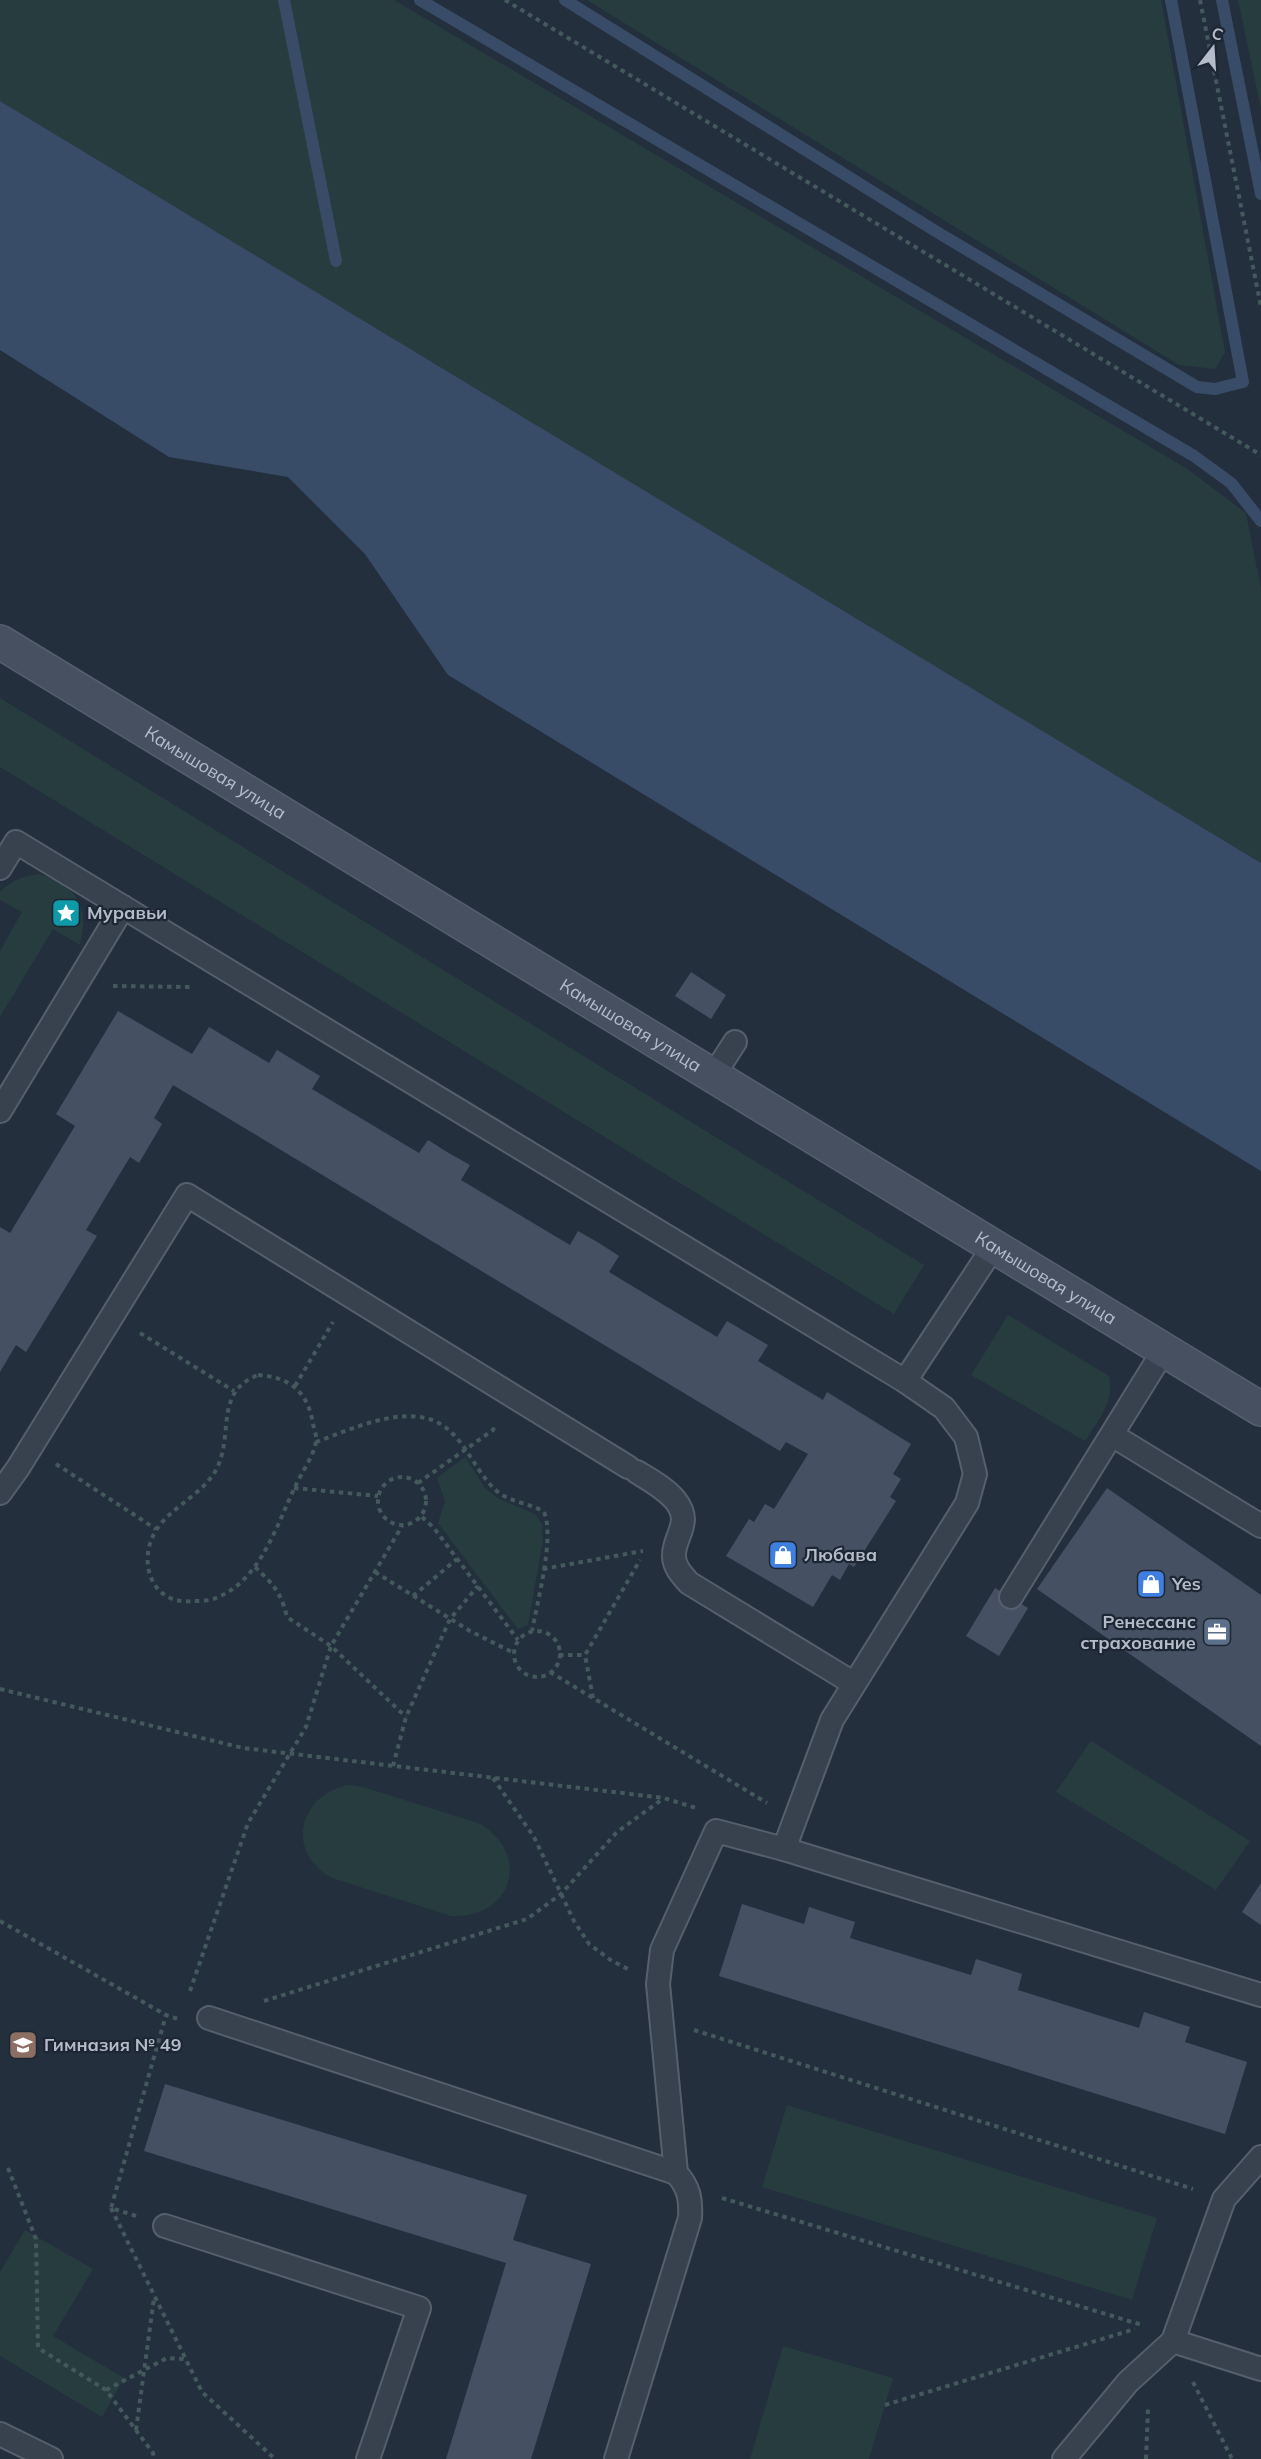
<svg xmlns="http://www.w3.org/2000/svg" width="1261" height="2459" font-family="Mulish,sans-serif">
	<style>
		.green { fill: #263c3f }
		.water { fill: #394c67 }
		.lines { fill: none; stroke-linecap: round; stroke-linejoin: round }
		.stream { stroke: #394c67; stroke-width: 12 }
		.building { fill: #455162 }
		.lane-casing { stroke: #565f6c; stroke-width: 26 }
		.secondary-casing { stroke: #565f6c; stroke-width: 36 }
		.path { stroke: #44595c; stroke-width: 4; stroke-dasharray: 4.5 4.5; stroke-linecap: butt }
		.lane { stroke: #38414e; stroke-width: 22 }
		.secondary { stroke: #465061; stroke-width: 33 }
		.labels { text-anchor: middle; stroke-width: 4.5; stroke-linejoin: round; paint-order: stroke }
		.street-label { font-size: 18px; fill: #b4bcc9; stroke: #1d2633 }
		.poi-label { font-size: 18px; font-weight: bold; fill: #b4bcc9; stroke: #1d2633; text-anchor: start }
	</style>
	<rect width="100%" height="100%" fill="#242f3e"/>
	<g class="green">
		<path d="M0 0H394L1186 468 1246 513 1261 589V863L0 101Z"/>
		<path d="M587 0H1161L1225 352 1215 369 1179 365Z"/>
		<path d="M1238 0H1261V109Z"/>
		<path d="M0 698 924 1265 894 1314 0 767Z"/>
		<path d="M40 874C77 887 90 906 80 945L53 929 0 1017V951L22 912 0 900V892C12 880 23 876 40 874Z"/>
		<path d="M1008 1315 1109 1376C1115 1402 1098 1420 1085 1441L971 1375Z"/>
		<path d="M465 1457 485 1488 497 1498 535 1514 542 1524 543 1540 528 1625 518 1629 438 1523 445 1501 437 1478Z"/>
		<path d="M1091 1741 1250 1841 1216 1890 1056 1792Z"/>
		<path d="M348 1785 363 1787 481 1824C532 1857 511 1919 451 1916L332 1878C285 1852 298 1796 348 1785Z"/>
		<path d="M787 2105 1157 2218 1132 2300 762 2187Z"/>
		<path d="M25 2230 93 2269 53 2336 124 2378 102 2417 0 2356V2272Z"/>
		<path d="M783 2346 893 2378 869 2459H750Z"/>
	</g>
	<path class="water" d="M0 101 1261 863V1171L448 675 365 554 288 477 169 457 0 350Z"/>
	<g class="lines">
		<g class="stream">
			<path d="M284 0 336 261"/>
			<path d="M420 0 1194 456 1231 483 1261 521"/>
			<path d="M565 0 937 232 1197 387 1215 389 1243 382 1171 0"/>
			<path d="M1222 0 1261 194"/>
		</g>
	</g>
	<g class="building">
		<path d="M691 972 726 995 711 1019 675 996Z"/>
		<path d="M118 1011 192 1054 209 1027 269 1063 277 1050 320 1076 312 1089 419 1153 428 1140 447 1152 470 1165 461 1180 570 1245 578 1231 599 1243 619 1256 609 1272 717 1337 727 1321 768 1345 758 1361 823 1400 827 1392 911 1444 893 1474 901 1479 890 1497 896 1501 854 1567 849 1564 840 1580 832 1575 813 1607 726 1556 749 1519 754 1522 765 1504 774 1509 808 1454 786 1442 780 1451 173 1085 154 1118 162 1124 139 1163 130 1157 86 1230 97 1236 26 1352 16 1345 0 1372V1227L10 1233 75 1126 56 1114Z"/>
		<path d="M1107 1488 1261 1595V1746L1037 1589Z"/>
		<path d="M995 1588 1028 1608 999 1656 966 1636Z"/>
		<path d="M1261 1883V1925L1242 1912Z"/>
		<path d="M742 1904 804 1924 809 1907 855 1922 850 1938 971 1975 976 1959 1022 1974 1018 1990 1139 2028 1144 2012 1190 2027 1185 2042 1247 2062 1225 2134 719 1976Z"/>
		<path d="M165 2084 527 2195 513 2240 591 2264 531 2459H446L506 2263 144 2151Z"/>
	</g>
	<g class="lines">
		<g class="lane-casing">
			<g id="lane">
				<path d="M0 868 16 842 123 907"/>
				<path d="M713 1076 735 1042"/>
				<path d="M0 1111 123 907 905 1381"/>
				<path d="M994 1246 905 1381 944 1408 966 1437 975 1474 967 1503 832 1720 784 1849 1261 1995"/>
				<path d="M1112 1435 1261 1526"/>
				<path d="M637 1472C650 1480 665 1488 675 1500 693 1522 675 1534 674 1554 673 1566 682 1575 689 1583L853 1683"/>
				<path d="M0 1493 18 1468 187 1195 628 1467"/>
				<path d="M1011 1597 1164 1350"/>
				<path d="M209 2018 676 2173C689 2187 691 2199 690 2218L616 2459"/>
				<path d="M676 2173 658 1984 662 1950 716 1831 784 1849"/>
				<path d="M165 2226 419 2308 368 2459"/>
				<path d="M1173 2341 1261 2369"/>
				<path d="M0 2434 51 2459"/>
				<path d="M1064 2459 1128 2382 1173 2341 1224 2199 1261 2157"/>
			</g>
		</g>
		<g class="secondary-casing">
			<g id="secondary">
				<path id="s1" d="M0 642 1261 1409"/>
			</g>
		</g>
		<g class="path">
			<path d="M505 0 1261 455"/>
			<path d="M1200 0 1261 307"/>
			<path d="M113 986 190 987"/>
			<path d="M140 1333 234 1391"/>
			<path d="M258 1375C290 1377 308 1392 313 1424 314 1429 317 1436 316 1441 315 1454 300 1475 295 1487 276 1526 261 1580 216 1598 209 1601 200 1601 193 1601 151 1606 136 1560 157 1529 173 1505 204 1494 217 1468 234 1433 214 1392 258 1375Z"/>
			<path d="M295 1386 333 1322"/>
			<path d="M316 1442C355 1428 417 1397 452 1433 470 1451 479 1476 498 1492 512 1503 530 1503 544 1512 555 1537 537 1603 532 1631"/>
			<path d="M56 1464 156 1529"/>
			<circle cx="402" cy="1501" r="24"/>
			<path d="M418 1483 493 1430 496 1424"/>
			<path d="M294 1488 378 1496"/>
			<path d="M422 1517 434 1528 518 1640"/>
			<path d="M255 1567C273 1584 281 1592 287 1617L331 1646 406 1717"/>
			<path d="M543 1569 643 1551"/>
			<path d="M375 1572 470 1631 514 1653"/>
			<path d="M413 1596 457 1559"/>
			<circle cx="537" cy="1654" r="23"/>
			<path d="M559 1655H585"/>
			<path d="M550 1672 767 1803"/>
			<path d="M0 1689 243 1748 664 1798 696 1808"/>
			<path d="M593 1698 585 1655 640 1560"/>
			<path d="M393 1766 406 1717 450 1619 478 1586"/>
			<path d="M493 1778 534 1837 574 1921 589 1944 612 1961 628 1969"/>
			<path d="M0 1921 166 2015 178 2019"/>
			<path d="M190 1991 248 1823 306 1727 331 1646 402 1526"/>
			<path d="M264 2001 527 1919 561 1894 617 1832 664 1798"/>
			<path d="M694 2030 1193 2189"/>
			<path d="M8 2168 36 2239 38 2348 106 2390 153 2453 154 2459"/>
			<path d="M722 2198 1142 2325"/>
			<path d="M111 2208 202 2392 275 2459"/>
			<path d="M136 2216 111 2208 166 2015"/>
			<path d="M1193 2382 1232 2459"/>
			<path d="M106 2390 167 2358 185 2359"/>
			<path d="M885 2405 1135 2329"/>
			<path d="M136 2430 154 2298"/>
			<path d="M1146 2459 1148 2409"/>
		</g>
		<use href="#lane" class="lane"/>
		<use href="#secondary" class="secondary"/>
	</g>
	<defs>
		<g id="sight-square" transform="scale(1.5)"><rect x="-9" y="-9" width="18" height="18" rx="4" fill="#0f9aa8" stroke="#1d2633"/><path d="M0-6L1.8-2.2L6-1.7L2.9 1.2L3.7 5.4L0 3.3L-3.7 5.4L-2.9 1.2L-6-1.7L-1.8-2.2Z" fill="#fff"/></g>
		<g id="shop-square" transform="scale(1.5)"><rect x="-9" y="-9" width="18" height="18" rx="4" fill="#3f7fe0" stroke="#1d2633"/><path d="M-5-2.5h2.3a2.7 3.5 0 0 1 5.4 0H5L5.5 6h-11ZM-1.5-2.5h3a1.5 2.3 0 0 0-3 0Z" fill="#fff"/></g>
		<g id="office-square" transform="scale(1.5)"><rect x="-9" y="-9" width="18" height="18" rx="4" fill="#5c6f8a" stroke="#1d2633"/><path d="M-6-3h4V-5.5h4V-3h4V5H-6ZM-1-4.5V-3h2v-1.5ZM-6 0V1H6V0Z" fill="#fff"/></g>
		<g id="school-square" transform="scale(1.5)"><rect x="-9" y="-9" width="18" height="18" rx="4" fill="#8d6e63" stroke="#1d2633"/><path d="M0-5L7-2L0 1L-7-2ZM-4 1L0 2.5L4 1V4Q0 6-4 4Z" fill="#fff"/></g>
	</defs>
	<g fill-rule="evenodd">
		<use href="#sight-square" x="66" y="913"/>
		<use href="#shop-square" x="783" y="1555"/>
		<use href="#shop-square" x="1151" y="1584"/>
		<use href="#office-square" x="1217" y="1632"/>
		<use href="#school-square" x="23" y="2045"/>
	</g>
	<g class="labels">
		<g class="street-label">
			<text dy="6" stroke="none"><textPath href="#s1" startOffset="252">Камышовая улица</textPath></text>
			<text dy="6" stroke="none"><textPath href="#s1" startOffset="738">Камышовая улица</textPath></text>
			<text dy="6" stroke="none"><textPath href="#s1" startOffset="1224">Камышовая улица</textPath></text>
		</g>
		<g class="poi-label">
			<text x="87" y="919">Муравьи</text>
			<text x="804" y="1561">Любава</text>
			<text x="1172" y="1590">Yes</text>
			<text x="1196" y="1628" text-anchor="end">Ренессанс<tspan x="1196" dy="21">страхование</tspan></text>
			<text x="44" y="2051">Гимназия № 49</text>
		</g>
	</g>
	<g transform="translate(1213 48) rotate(17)" stroke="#1d2633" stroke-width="4.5" paint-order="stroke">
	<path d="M0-4.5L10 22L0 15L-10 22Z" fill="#b4bcc9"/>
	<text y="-9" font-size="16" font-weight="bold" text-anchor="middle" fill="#b4bcc9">С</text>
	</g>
</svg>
